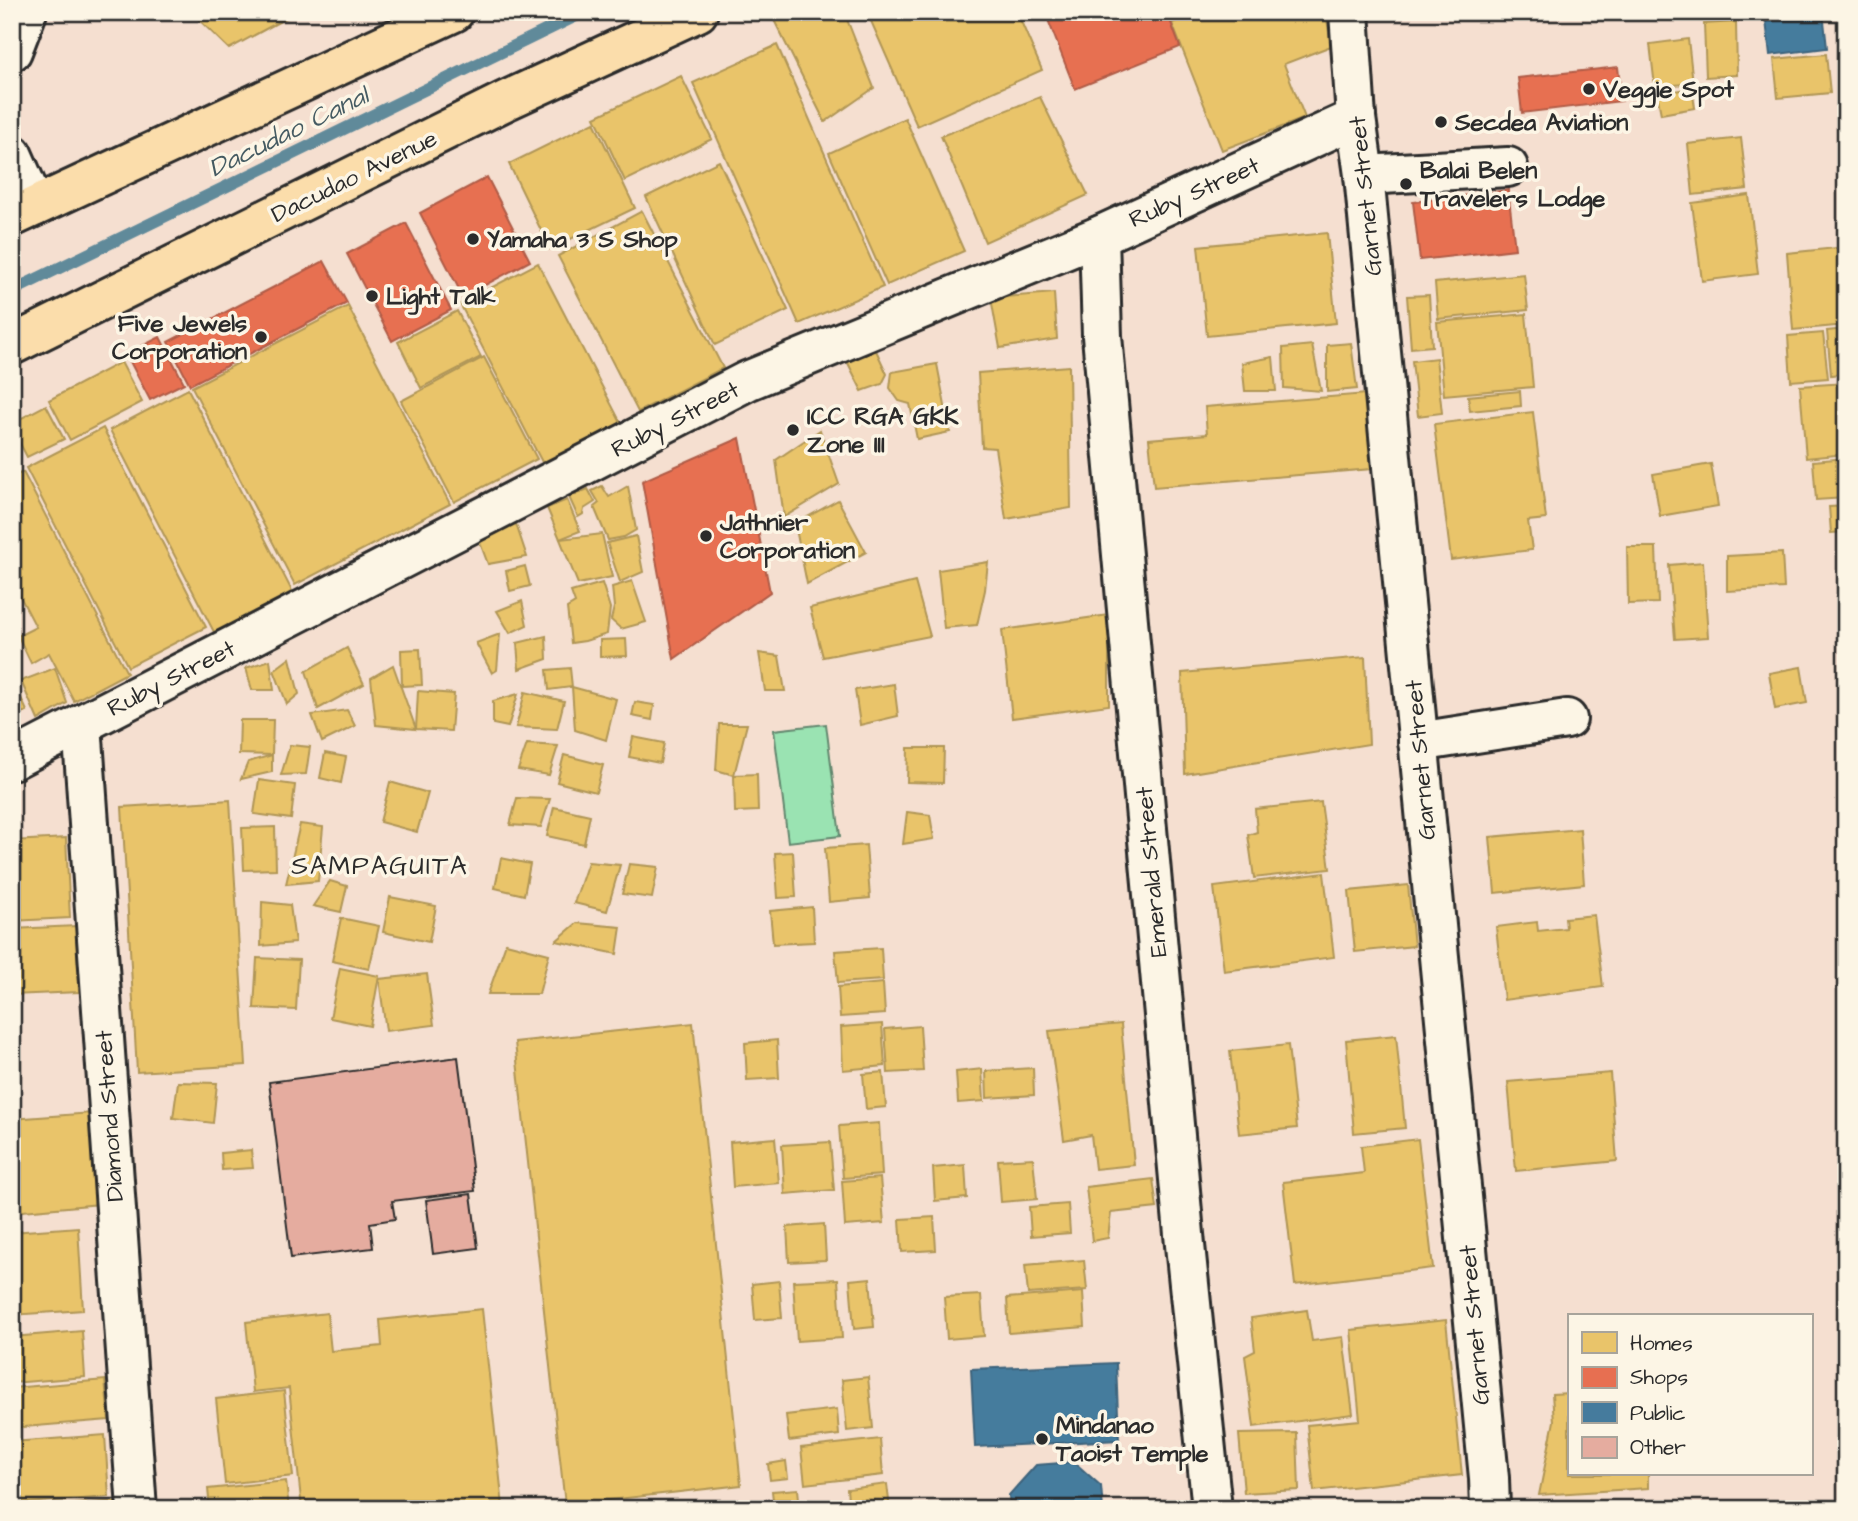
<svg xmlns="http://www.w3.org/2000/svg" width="1858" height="1521" font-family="'Architects Daughter',sans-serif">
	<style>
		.green { fill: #9ae3b2; stroke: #62876e; stroke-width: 2 }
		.homes { fill: #e9c46a; stroke: #b09657; stroke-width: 2 }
		.shops { fill: #e76f51; stroke: #af5b46; stroke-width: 2 }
		.public { fill: #457b9d; stroke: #3d637b; stroke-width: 2 }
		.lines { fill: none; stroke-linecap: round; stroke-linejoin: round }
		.stream { stroke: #608a9a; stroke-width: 12 }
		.building { fill: #e5ac9f; stroke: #2b2b2b; stroke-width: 2 }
		.minor-casing { stroke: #2b2b2b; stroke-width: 44 }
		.major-casing { stroke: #2b2b2b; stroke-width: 44 }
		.minor { stroke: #fcf5e5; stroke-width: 38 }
		.major { stroke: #fbddab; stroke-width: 38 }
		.poi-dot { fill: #2b2b2b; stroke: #fcf5e5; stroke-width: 2.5 }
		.labels { text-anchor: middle; stroke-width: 7; stroke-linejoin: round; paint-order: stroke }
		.poi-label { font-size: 24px; font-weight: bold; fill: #2b2b2b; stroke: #fcf5e5; text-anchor: start }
		.street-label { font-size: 24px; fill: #2b2b2b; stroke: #fcf5e5 }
		.water-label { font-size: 26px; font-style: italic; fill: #455b62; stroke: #fcf5e5 }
		.neighbourhood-label { font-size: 26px; letter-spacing: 2px; fill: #2b2b2b; stroke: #fcf5e5 }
	</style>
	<rect width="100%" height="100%" fill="#f5dfd0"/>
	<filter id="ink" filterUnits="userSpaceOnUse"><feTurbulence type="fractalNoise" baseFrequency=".0143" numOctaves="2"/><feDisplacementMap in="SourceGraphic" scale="14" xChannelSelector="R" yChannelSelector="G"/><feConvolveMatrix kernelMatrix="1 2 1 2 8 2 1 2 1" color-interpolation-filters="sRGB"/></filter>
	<g filter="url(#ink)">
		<path class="green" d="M826 724 840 836 788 842 774 730Z"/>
		<g class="homes">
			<path d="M191 12H297L229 49Z"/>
			<path d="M798 12H844L874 88 825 122 774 20Z"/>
			<path d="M867 12H1017L1042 70 917 126Z"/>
			<path d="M1198 12H1326L1331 46 1284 64 1305 118 1222 150 1172 23Z"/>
			<path d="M1736 22 1737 75 1706 77 1704 24Z"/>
			<path d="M1688 39 1693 83 1655 87 1650 44Z"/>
			<path d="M777 45 883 287 799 324 693 83Z"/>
			<path d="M1826 54 1830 93 1778 98 1774 59Z"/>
			<path d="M681 76 712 139 625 181 595 117Z"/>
			<path d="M1692 88 1695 108 1661 114 1657 94Z"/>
			<path d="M1040 97 1088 195 985 242 941 136Z"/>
			<path d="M905 118 964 251 887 285 829 153Z"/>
			<path d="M594 122 635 208 550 249 509 164Z"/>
			<path d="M1741 138 1747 189 1693 195 1688 144Z"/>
			<path d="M719 161 788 310 715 345 646 197Z"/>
			<path d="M1749 195 1758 274 1702 281 1692 203Z"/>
			<path d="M642 211 723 368 638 412 558 256Z"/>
			<path d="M1327 233 1336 323 1207 336 1198 246Z"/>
			<path d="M1846 247V325L1793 330 1787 253Z"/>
			<path d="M538 263 621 423 543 464 460 304Z"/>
			<path d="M1524 274 1528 310 1438 319 1435 283Z"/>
			<path d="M1054 293 1057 339 1000 348 991 298Z"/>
			<path d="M1429 295 1432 346 1411 348 1407 296Z"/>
			<path d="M348 306 450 504 295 585 192 387Z"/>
			<path d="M457 311 481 357 421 388 398 342Z"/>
			<path d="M1526 314 1533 387 1444 395 1437 322Z"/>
			<path d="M1846 329V373L1831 375 1827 331Z"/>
			<path d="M1823 333 1828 378 1791 381 1788 336Z"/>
			<path d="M1351 343 1357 389 1327 392V345Z"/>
			<path d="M1312 345 1321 391 1284 388 1283 348Z"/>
			<path d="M874 346 887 374 882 384 862 391 844 355Z"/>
			<path d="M484 357 537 459 454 502 401 401Z"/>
			<path d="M1273 357 1276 391H1245L1242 363Z"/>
			<path d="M1436 358 1442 413 1418 416 1412 361Z"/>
			<path d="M121 362 142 402 70 440 49 400Z"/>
			<path d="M937 364 950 432 917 439 910 404 899 401 890 388 892 372Z"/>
			<path d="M1069 366 1071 508 1006 519 995 448 982 447 978 373Z"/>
			<path d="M1846 383V454L1806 458 1800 386Z"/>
			<path d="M188 389 293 593 215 634 110 430Z"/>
			<path d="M1520 391 1521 406 1470 411 1468 396Z"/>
			<path d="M1366 394 1372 469 1154 487 1149 439 1207 434 1205 407Z"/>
			<path d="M46 405 64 439 27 457 12 428V423Z"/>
			<path d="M1533 412 1546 519 1528 521 1532 550 1451 560 1434 424Z"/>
			<path d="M103 428 206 627 128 667 26 468Z"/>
			<path d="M820 430 839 484 784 517 776 460Z"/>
			<path d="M1846 458V498L1816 500 1813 461Z"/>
			<path d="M1711 464 1718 506 1660 516 1653 474Z"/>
			<path d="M23 472 127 673 74 701 49 653 31 663 18 636 36 627 12 581V477Z"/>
			<path d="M602 486 609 497 628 486 636 530 624 537 608 540 594 507 599 503 592 491Z"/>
			<path d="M588 489 595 502 584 509 583 514 578 517 569 497Z"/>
			<path d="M567 500 580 531 560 539 547 508Z"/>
			<path d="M838 500 866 552 807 584 795 524Z"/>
			<path d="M1846 506V532L1831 533 1829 507Z"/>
			<path d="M515 521 527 557 488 564 479 540Z"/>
			<path d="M602 534 612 577 578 584 560 539Z"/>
			<path d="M636 536 643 572 620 582 607 543Z"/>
			<path d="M1627 547H1656L1658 603 1628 604Z"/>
			<path d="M1782 553 1784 588 1727 591V556Z"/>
			<path d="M988 562 985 590 977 625 944 628 938 570Z"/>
			<path d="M1703 562 1708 637 1675 639 1669 565Z"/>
			<path d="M525 566 530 586 510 591 506 571Z"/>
			<path d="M632 581 646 622 621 629 611 620 614 607 612 587Z"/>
			<path d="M915 582 930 636 823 657 810 608Z"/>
			<path d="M602 583 610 608 607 634 585 641 571 643 567 608 575 603 571 592Z"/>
			<path d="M522 601 527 625 510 633 497 611Z"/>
			<path d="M1109 615V705L1012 718 1002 630Z"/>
			<path d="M500 634 497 670 492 673 476 643Z"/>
			<path d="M546 636 547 659 519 669 517 643Z"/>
			<path d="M626 639 627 656 600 657V640Z"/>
			<path d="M347 648 364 684 318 709 306 671Z"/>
			<path d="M420 649 422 685 402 686 401 650Z"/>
			<path d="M759 653 779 656 785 691H765Z"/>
			<path d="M1365 657 1369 744 1185 774 1182 673Z"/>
			<path d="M290 658 299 694 287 704 274 670Z"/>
			<path d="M270 660 274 690H252L246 668Z"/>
			<path d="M393 665 416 729 376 725 371 678Z"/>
			<path d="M1801 667 1807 703 1775 709 1769 673Z"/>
			<path d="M55 668 67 703 38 720 21 681Z"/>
			<path d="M570 668 572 687 549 690 547 670Z"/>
			<path d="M894 684 898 716 860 725 855 690Z"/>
			<path d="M572 687 616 699 606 740 575 730Z"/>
			<path d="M17 689 27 711 12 717V691Z"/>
			<path d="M418 691 454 694 451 731 416 729Z"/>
			<path d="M525 692 564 701 557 729 516 727Z"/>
			<path d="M518 694 508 727 493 724V701Z"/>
			<path d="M635 702 654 705 652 720 632 716Z"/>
			<path d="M347 710 355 726 322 742 312 715Z"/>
			<path d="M240 720H273L272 755 239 754Z"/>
			<path d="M719 724H747L734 775 716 770Z"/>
			<path d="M633 737 664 743 660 763 629 757Z"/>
			<path d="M527 744 558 746 549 775 518 770Z"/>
			<path d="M290 745 310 747 306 774 281 775Z"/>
			<path d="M908 748H944L943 783 907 782Z"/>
			<path d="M325 753 346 757 341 783 320 778Z"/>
			<path d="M272 755V772L241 779 248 762Z"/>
			<path d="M564 755 603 765 596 792 557 782Z"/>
			<path d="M757 774 758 811 735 812 734 775Z"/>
			<path d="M259 780 295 785 291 819 254 814Z"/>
			<path d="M390 782 428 793 417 832 380 822Z"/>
			<path d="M517 798 550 799 541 827 510 825Z"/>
			<path d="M230 800 246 1065 137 1072 122 807Z"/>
			<path d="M1321 802 1330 869 1254 878 1248 835 1257 832 1255 809Z"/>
			<path d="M554 807 590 815 584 844 547 836Z"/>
			<path d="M907 812 930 815 934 839 903 844Z"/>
			<path d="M300 824 323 827 318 881 286 884Z"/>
			<path d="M275 827 276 869 244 870 242 828Z"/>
			<path d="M1580 829 1584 884 1495 893 1490 837Z"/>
			<path d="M66 838 70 918 12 921V841Z"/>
			<path d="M866 845 870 898 829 902 825 848Z"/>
			<path d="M793 852 796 897 778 898 775 853Z"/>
			<path d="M501 858 530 864 524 895 495 888Z"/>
			<path d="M588 862 620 865 607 911 574 903Z"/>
			<path d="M629 864 658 867 652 898 622 894Z"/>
			<path d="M1324 873 1334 957 1224 971 1214 887Z"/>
			<path d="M330 881 347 886 341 912 313 906Z"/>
			<path d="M1408 885 1414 946 1355 952 1349 891Z"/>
			<path d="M390 897 436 906 429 942 383 932Z"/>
			<path d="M262 902 290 905 295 943 261 946Z"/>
			<path d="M812 907 814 942 773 944 770 911Z"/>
			<path d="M1594 915 1603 987 1504 1000 1496 927 1537 922 1538 931 1566 928 1565 918Z"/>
			<path d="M341 918 379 926 369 969 332 961Z"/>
			<path d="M577 923 621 927 617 954 556 941Z"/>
			<path d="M76 926 79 992 12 995V929Z"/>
			<path d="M506 943 549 954 539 994H488Z"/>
			<path d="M881 948 883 980 838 983 835 951Z"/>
			<path d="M257 958 299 960 296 1010 254 1008Z"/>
			<path d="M340 968 379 976 370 1026 330 1018Z"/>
			<path d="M427 974 434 1025 386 1031 379 979Z"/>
			<path d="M883 983 885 1014 840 1017 838 987Z"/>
			<path d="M693 1023 741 1485 565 1505 515 1042Z"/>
			<path d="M882 1024 885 1066 843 1070 841 1027Z"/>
			<path d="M1121 1024 1134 1165 1095 1169 1091 1135 1064 1140 1049 1031Z"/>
			<path d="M920 1026 923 1071 888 1073 885 1029Z"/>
			<path d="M1396 1035 1405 1128 1354 1133 1346 1040Z"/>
			<path d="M777 1040 779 1078 747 1080 745 1043Z"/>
			<path d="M1288 1045 1297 1128 1239 1134 1230 1051Z"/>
			<path d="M1033 1068 1034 1095 987 1098 986 1071Z"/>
			<path d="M982 1069 984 1101 958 1103 956 1072Z"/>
			<path d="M883 1072 886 1107 866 1109 863 1074Z"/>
			<path d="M1610 1073 1617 1161 1516 1171 1508 1082Z"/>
			<path d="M178 1082 217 1083 213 1123 173 1118Z"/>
			<path d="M92 1113 100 1204 12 1212V1119Z"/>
			<path d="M879 1123 882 1175 843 1178 839 1126Z"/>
			<path d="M775 1138 779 1183 733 1187 730 1142Z"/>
			<path d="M1418 1139 1433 1268 1295 1285 1283 1182 1364 1173 1361 1146Z"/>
			<path d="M830 1142 834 1190 785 1194 782 1145Z"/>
			<path d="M251 1150 253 1168 222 1170 221 1153Z"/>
			<path d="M1033 1158 1037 1199 1001 1202 998 1160Z"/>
			<path d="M965 1165 967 1198 935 1201 933 1168Z"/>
			<path d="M880 1178 884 1223 845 1226 842 1181Z"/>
			<path d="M1153 1179 1157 1208 1111 1213 1108 1238 1092 1241 1086 1187Z"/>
			<path d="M1068 1204 1070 1233 1031 1236 1029 1207Z"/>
			<path d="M934 1217 936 1250 902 1252 900 1219Z"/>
			<path d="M824 1224 826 1260 789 1262 787 1227Z"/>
			<path d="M78 1227 83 1310 12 1315V1232Z"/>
			<path d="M1084 1260 1087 1290 1028 1294 1025 1265Z"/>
			<path d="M870 1278 874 1327 854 1329 850 1280Z"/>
			<path d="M838 1279 842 1338 797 1341 793 1281Z"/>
			<path d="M779 1281 782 1318 755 1320 752 1284Z"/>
			<path d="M1083 1292 1085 1327 1009 1333 1007 1298Z"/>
			<path d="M981 1295 984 1336 947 1339 944 1297Z"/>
			<path d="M482 1309 503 1507 488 1509H302L289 1388 253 1392 246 1322 327 1313 331 1351 382 1346 380 1320Z"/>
			<path d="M1307 1310 1312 1341 1343 1337 1353 1414 1254 1427 1245 1356 1255 1351 1251 1318Z"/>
			<path d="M1446 1320 1462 1475 1314 1491 1307 1425 1360 1420 1351 1330Z"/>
			<path d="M82 1331 85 1377 12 1383V1337Z"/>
			<path d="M868 1377 873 1428 847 1431 842 1380Z"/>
			<path d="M105 1380 109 1420 12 1428V1388Z"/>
			<path d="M284 1391 293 1476 225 1484 216 1399Z"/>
			<path d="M1569 1393V1474H1648V1488L1539 1495 1554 1421 1552 1394Z"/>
			<path d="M837 1409 839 1435 789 1441 786 1415Z"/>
			<path d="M1297 1433 1299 1490 1244 1493 1239 1434Z"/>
			<path d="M105 1435 109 1497 12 1504V1442Z"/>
			<path d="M880 1439 883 1475 805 1484 801 1448Z"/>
			<path d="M786 1461 788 1478 770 1480 768 1464Z"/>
			<path d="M286 1481 289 1509H210L208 1489Z"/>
			<path d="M887 1484 890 1509H849L847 1489Z"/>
			<path d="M798 1489 800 1509H774L772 1491Z"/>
			<path d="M121 1501 122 1509H12V1508Z"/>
		</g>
		<g class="shops">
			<path d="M1045 12H1167L1180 47 1075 89Z"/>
			<path d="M1618 67 1622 101 1522 113 1518 78Z"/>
			<path d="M487 177 530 261 463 297 420 213Z"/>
			<path d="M1508 190 1515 249 1420 260 1413 202Z"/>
			<path d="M406 223 451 310 392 341 347 254Z"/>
			<path d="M324 261 347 303 190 385 168 342Z"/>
			<path d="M160 337 184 383 150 400 126 354Z"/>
			<path d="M740 438 770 592 674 659 642 481Z"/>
		</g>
		<g class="public">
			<path d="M1765 12H1823L1827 48 1770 55Z"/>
			<path d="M1116 1363 1119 1440 975 1447 971 1369Z"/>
			<path d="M1074 1462 1101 1486 1103 1509H1010L1009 1495 1036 1465Z"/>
		</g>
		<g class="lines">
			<path class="stream" d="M12 291 584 12"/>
		</g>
		<g class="building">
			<path d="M458 1057 475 1191 392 1201 395 1219 370 1223 373 1248 291 1258 269 1082Z"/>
			<path d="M471 1194 478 1248 433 1254 426 1200Z"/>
		</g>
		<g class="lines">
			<g class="minor-casing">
				<g id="minor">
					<path d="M1349 12 1356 118 1364 175 1489 1478 1490 1509"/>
					<path d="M12 51 27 12"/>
					<path d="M12 154 35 206"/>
					<path d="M1364 175 1508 167"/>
					<path d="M1099 236 1102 336 1185 1245 1212 1509"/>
					<path d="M82 724 137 1509"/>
					<path d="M1418 742 1567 719"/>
					<path d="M12 760 747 381 1099 236 1356 118"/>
				</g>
			</g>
			<g class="major-casing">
				<g id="major">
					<path d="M12 217 454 12"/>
					<path d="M12 345 505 101 698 12"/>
				</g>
			</g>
			<use href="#minor" class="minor"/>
			<use href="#major" class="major"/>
		</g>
	</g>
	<g class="poi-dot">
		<circle cx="1589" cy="89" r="7"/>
		<circle cx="1441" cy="122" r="7"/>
		<circle cx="1406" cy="184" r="7"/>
		<circle cx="473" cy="239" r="7"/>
		<circle cx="372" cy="296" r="7"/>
		<circle cx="261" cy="337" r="7"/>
		<circle cx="793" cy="430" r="7"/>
		<circle cx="706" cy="536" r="7"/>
		<circle cx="1042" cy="1439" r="7"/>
	</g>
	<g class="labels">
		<g class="poi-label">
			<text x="1603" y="97">Veggie Spot</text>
			<text x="1455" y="130">Secdea Aviation</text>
			<text x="1420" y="178">Balai Belen<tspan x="1420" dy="28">Travelers Lodge</tspan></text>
			<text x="487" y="247">Yamaha 3 S Shop</text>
			<text x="386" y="304">Light Talk</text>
			<text x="247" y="331" text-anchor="end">Five Jewels<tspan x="247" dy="28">Corporation</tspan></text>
			<text x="807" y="424">ICC RGA GKK<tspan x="807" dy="28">Zone III</tspan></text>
			<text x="720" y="530">Jathnier<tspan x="720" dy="28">Corporation</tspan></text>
			<text x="1056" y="1433">Mindanao<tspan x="1056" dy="28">Taoist Temple</tspan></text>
		</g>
		<g class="street-label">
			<text transform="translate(354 176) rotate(-26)" y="8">Dacudao Avenue</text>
			<text transform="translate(1194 192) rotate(-24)" y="8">Ruby Street</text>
			<text transform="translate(1365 196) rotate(-96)" y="8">Garnet Street</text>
			<text transform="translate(675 419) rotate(-27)" y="8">Ruby Street</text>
			<text transform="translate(171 678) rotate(-27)" y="8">Ruby Street</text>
			<text transform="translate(1420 760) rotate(-95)" y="8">Garnet Street</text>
			<text transform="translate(1151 872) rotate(-95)" y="8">Emerald Street</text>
			<text transform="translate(109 1116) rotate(-94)" y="8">Diamond Street</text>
			<text transform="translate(1474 1325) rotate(-95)" y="8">Garnet Street</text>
		</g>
		<g class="water-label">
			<text transform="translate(288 131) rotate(-26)" y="9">Dacudao Canal</text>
		</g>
		<g class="neighbourhood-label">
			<text x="380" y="874">SAMPAGUITA</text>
		</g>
	</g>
	<rect width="1858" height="1521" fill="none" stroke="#fcf5e5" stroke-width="42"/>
	<rect x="21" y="21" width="1816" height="1479" fill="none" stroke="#2b2b2b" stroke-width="2.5" filter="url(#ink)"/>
	<rect x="1568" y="1314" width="245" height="161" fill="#fcf5e5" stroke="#a8a49b" stroke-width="2"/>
	<rect x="1582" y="1332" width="35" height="21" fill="#e9c46a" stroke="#a8a49b" stroke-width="2"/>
	<text x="1630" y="1350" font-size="21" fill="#2b2b2b">Homes</text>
	<rect x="1582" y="1367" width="35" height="21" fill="#e76f51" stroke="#a8a49b" stroke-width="2"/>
	<text x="1630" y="1384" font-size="21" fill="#2b2b2b">Shops</text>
	<rect x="1582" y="1402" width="35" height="21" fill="#457b9d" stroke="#a8a49b" stroke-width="2"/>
	<text x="1630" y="1420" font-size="21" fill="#2b2b2b">Public</text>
	<rect x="1582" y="1437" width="35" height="21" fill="#e5ac9f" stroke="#a8a49b" stroke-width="2"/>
	<text x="1630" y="1454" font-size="21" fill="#2b2b2b">Other</text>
</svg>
